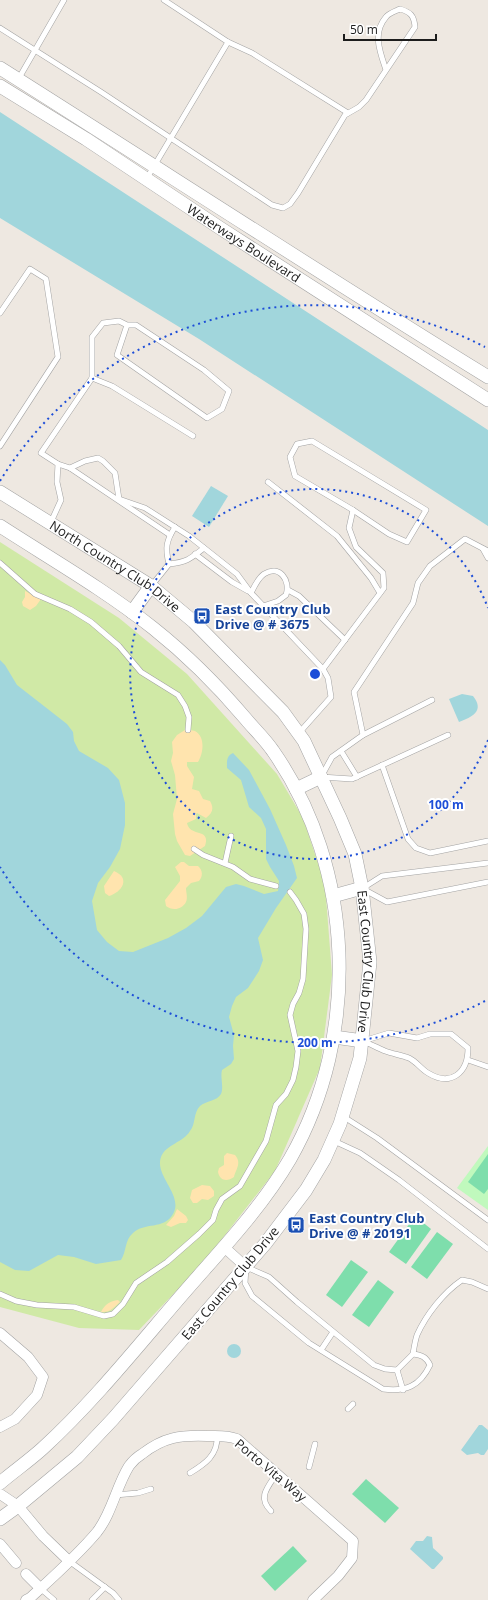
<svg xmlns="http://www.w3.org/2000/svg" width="488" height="1600" font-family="'Open Sans',sans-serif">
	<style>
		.grass { fill: #d0e9a6 }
		.sand { fill: #ffe4ae }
		.park { fill: #c0f9bd }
		.pitch { fill: #7edeac }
		.water { fill: #a1d6dc }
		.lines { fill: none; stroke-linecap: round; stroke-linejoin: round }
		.service-casing { stroke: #a3a3a3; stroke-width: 6 }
		.minor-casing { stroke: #a3a3a3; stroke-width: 11 }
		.tertiary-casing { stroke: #a3a3a3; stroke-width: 14 }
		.service { stroke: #fff; stroke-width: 5 }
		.minor { stroke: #fff; stroke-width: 10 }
		.tertiary { stroke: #fff; stroke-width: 13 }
		.ring { fill: none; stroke: #1d4ed8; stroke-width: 2; stroke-dasharray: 2 4 }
		.labels { text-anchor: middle; stroke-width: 4; stroke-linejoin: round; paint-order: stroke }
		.street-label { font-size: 13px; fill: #1c1c1c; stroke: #fff }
		.transit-label { font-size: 13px; font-weight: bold; fill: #164399; stroke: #fff; text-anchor: start }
		.centre { fill: #1d4ed8; stroke: #fff; stroke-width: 2 }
		.ring-label { font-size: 12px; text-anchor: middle; font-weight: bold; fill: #1d4ed8; stroke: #fff; stroke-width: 4; stroke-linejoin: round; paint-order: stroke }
	</style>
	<rect width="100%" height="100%" fill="#eee8e1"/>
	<path class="grass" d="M0 542 119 618 187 674 277 774 303 818 325 884 332 975 320 1068 275 1171 204 1262 139 1330 79 1328 0 1307Z"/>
	<g class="sand">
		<path d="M25 591 41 599 36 606 30 610 23 606 22 602 25 597Z"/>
		<path d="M185 730C188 730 192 730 195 731 206 737 203 754 198 762H187V766L194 777 192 789 199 791 203 799 210 801C214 808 213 813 206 818L197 813 196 814V819L187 823C190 838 211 827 205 846L190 856 185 855 177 841 175 834 173 814 177 799 175 775 171 761 173 753 172 742 177 735Z"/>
		<path d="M181 862H184L189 866H198C203 870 203 877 199 881L191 883 186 888C186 892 188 898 186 902 182 910 172 911 166 906L165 900 180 881V876L175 867Z"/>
		<path d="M114 871C131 878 122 892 109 896L105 893 104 886Z"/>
		<path d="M227 1153 235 1155C242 1163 236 1169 234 1177 227 1182 220 1181 218 1172L219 1168 224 1165V1156Z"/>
		<path d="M202 1185 210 1186 214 1191V1196L208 1200 202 1199 197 1203H193L190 1198 192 1190Z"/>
		<path d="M177 1209 186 1216 188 1220 186 1223H180L171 1227 166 1225 174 1216Z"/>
		<path d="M118 1300 120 1302C114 1307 110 1313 101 1312 105 1304 110 1301 118 1300Z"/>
	</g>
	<path class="park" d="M488 1146V1210L457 1188Z"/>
	<g class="pitch">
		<path d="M488 1154V1189L484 1194 468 1182Z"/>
		<path d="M415 1216 431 1229 406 1264 389 1252Z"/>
		<path d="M437 1232 453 1244 427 1279 411 1267Z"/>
		<path d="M351 1260 368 1272 342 1307 326 1295Z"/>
		<path d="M378 1280 394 1292 369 1327 352 1315Z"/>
		<path d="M366 1479 399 1508 385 1523 352 1494Z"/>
		<path d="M293 1546 307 1561 275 1591 261 1576Z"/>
	</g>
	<g class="water">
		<path d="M0 112 488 430V526L199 339 0 218Z"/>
		<path d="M211 486 228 496 209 527 192 516Z"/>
		<path d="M0 660 5 665 17 685 67 724 73 732 74 741 79 751 108 768 119 780 125 803V825L120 849 110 867 98 883 92 901 97 930 107 942 119 951 133 952 168 938 186 928 202 916 226 887 236 884 244 886 264 894 278 891 279 881 270 867 266 859V829L261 818 249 807 241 780 227 768C227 762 226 756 233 753L249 770 270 809 286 845 294 866 297 878 276 908 258 938 263 960 259 971 248 988 236 997 232 1006 229 1017 234 1035 233 1046 234 1059 231 1064 222 1070C220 1077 224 1087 221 1094 217 1101 206 1101 200 1106 193 1113 196 1124 190 1131 183 1143 166 1144 161 1157 154 1176 184 1195 173 1214 164 1230 144 1222 133 1233 124 1241 127 1251 121 1260L96 1264 74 1257 58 1255 29 1271 15 1270 0 1262Z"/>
		<path d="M462 694 473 696C485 711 472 717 459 722L449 699Z"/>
		<circle cx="234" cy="1351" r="7"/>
		<path d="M479 1425H482L488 1430V1449L484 1455H481L478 1453 467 1455 461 1450Z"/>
		<path d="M427 1536 432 1537 433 1548 443 1557V1559L434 1569H432L410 1549 416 1541H423Z"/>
	</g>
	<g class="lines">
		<g class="service-casing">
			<g id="service">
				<path d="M164 0 228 42 252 53 348 113"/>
				<path d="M0 28 101 92 272 205 283 208 290 204 298 193 345 115 359 107 366 100 415 27C414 15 410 12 400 9 396 11 389 13 386 17 372 33 380 52 386 70"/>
				<path d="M19 78 64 0"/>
				<path d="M147 178 228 42"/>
				<path d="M0 313 30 269 46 279 58 357 0 446"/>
				<path d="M92 378 112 386 193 436"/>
				<path d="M312 441 426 510 407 542 389 534 353 510 295 476 290 457 297 444Z"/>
				<path d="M58 464 70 468 170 535"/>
				<path d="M70 468 85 461 98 458 103 461 115 473 119 499"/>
				<path d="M268 482 337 536 371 578 380 593"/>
				<path d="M119 499 145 508 189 536 237 574 251 593 323 669"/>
				<path d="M51 522 61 500 57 482 58 464 41 453 92 378V337L103 323 119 321 127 325H136L204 370 229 391 222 409 207 418 117 355 127 325"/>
				<path d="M483 549 488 558"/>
				<path d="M195 554 232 582 248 591"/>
				<path d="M0 563 35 594 70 609 91 622 119 646 141 672 178 695 185 706 189 717 188 730"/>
				<path d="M169 564C165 548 166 541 175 527"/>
				<path d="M152 585 169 564C187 562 190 559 204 548"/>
				<path d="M288 590 299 596 345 640"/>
				<path d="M251 593C254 587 258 578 264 574 279 564 291 580 286 595L278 601 263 606"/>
				<path d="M299 733 331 697 328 678 323 669 384 588 383 573 356 547 349 528 353 510"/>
				<path d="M363 735 432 700"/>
				<path d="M448 735 352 779 321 777 332 757 363 735 354 692 413 603 418 583 430 566 465 539 488 551"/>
				<path d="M341 751 357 777"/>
				<path d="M382 765 408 839 416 848 430 853 488 841"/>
				<path d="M194 849 203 855 233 867 250 879 276 886"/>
				<path d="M225 863 231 836"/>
				<path d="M363 888 382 876 488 863"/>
				<path d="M363 889 387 902 488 882"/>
				<path d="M389 1033 417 1038 430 1034H451L468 1048C468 1073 451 1087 428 1073 421 1069 417 1062 409 1058 401 1055 393 1054 385 1051 378 1048 370 1044 363 1041Z"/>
				<path d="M468 1060 488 1067"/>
				<path d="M344 1117 377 1138 488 1220"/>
				<path d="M334 1141 360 1153 399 1180 488 1249"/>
				<path d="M246 1267 269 1277 297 1302 374 1365 385 1369 397 1370 413 1354C422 1355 426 1357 430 1365 420 1386 406 1392 383 1389L309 1343 252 1296 245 1283Z"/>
				<path d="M0 1294 16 1301 37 1305 74 1307 104 1316 113 1314 123 1304 136 1283 167 1262 199 1234 213 1220 216 1210 222 1199 240 1186 266 1141 276 1105 286 1094 293 1080 296 1067 298 1051 290 1015 293 1004 299 993 303 979 306 929 304 914 296 900 290 892"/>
				<path d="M321 1350 333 1332"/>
				<path d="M413 1354C414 1348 415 1341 417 1335 426 1315 443 1293 462 1280L472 1282 488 1289"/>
				<path d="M397 1370 403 1390"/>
				<path d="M348 1409 353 1404"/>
				<path d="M309 1467 315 1444"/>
				<path d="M190 1473C205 1464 218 1455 217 1436"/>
				<path d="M115 1495 138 1493 151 1489"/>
				<path d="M271 1511C257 1497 268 1487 277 1473"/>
				<path d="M69 1561 113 1593 119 1600"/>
				<path d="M40 1588 54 1600"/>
				<path d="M92 1600 105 1587"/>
			</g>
		</g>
		<g class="minor-casing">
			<g id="minor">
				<path d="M224 1247 246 1267"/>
				<path d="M0 1333 28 1357 43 1377 37 1395 15 1419 0 1427"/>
				<path d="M0 1494 18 1506 43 1536 69 1561"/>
				<path d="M0 1544 16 1563"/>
				<path d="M26 1574 40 1588"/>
				<path d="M26 1600 30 1598C53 1577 77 1556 97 1532 112 1513 116 1487 129 1466 132 1462 137 1457 142 1454 164 1437 180 1435 207 1436 218 1436 227 1435 237 1439L353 1541 352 1558 338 1576 313 1600"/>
			</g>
		</g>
		<g class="tertiary-casing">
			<g id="tertiary">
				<path d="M0 68C163 171 324 276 488 377"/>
				<path id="s1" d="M0 86 86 139 220 228 488 400"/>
				<path id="s2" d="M0 492 151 586 194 622 283 712 304 741 340 818 355 854 362 888 370 962 360 1058 340 1124 324 1160 306 1190 265 1244 113 1419 77 1457 18 1506 0 1519"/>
				<path d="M0 526C51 559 105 590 153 628 187 655 217 685 245 718 254 729 265 739 273 751 355 868 361 1035 290 1159 259 1212 215 1256 175 1303 133 1352 91 1404 43 1448 30 1460 14 1471 0 1483"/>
				<path d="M132 612 151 586"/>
				<path d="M296 789 321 777"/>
				<path d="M333 896 362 888"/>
				<path d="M334 1037 363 1041"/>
			</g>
		</g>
		<use href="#service" class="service"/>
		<use href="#minor" class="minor"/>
		<use href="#tertiary" class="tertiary"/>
	</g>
	<g class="ring">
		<path d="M488 740A185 185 0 1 1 488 608"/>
		<path d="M485 1001A369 369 0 0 1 0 867M0 481A369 369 0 0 1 485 347"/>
	</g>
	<defs>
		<g id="bus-square" transform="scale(0.9)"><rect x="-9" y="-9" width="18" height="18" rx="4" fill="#1a4fb4" stroke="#fff"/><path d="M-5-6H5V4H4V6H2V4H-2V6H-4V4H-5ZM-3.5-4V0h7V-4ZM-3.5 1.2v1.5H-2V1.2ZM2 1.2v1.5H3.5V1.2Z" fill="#fff"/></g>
	</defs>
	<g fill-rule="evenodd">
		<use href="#bus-square" x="202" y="616"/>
		<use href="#bus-square" x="296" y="1225"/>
	</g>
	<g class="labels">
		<g class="street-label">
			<text dy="5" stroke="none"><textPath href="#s1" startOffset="290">Waterways Boulevard</textPath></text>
			<text dy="5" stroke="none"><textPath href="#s2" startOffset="137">North Country Club Drive</textPath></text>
			<text dy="5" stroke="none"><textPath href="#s2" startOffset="629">East Country Club Drive</textPath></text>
			<text transform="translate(230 1283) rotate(-50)" y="5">East Country Club Drive</text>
			<text transform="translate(271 1470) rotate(40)" y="5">Porto Vita Way</text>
		</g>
		<g class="transit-label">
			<text x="215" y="614">East Country Club<tspan x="215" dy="15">Drive @ # 3675</tspan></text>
			<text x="309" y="1223">East Country Club<tspan x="309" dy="15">Drive @ # 20191</tspan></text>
		</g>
	</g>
	<circle cx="315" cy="674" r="6" class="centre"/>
	<g class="ring-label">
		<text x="446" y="809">100 m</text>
		<text x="315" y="1047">200 m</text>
	</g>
	<path d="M344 34v6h92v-6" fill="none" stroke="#1c1c1c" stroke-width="2"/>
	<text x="350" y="34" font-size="12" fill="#1c1c1c" stroke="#ffffff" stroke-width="3" paint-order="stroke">50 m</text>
</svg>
